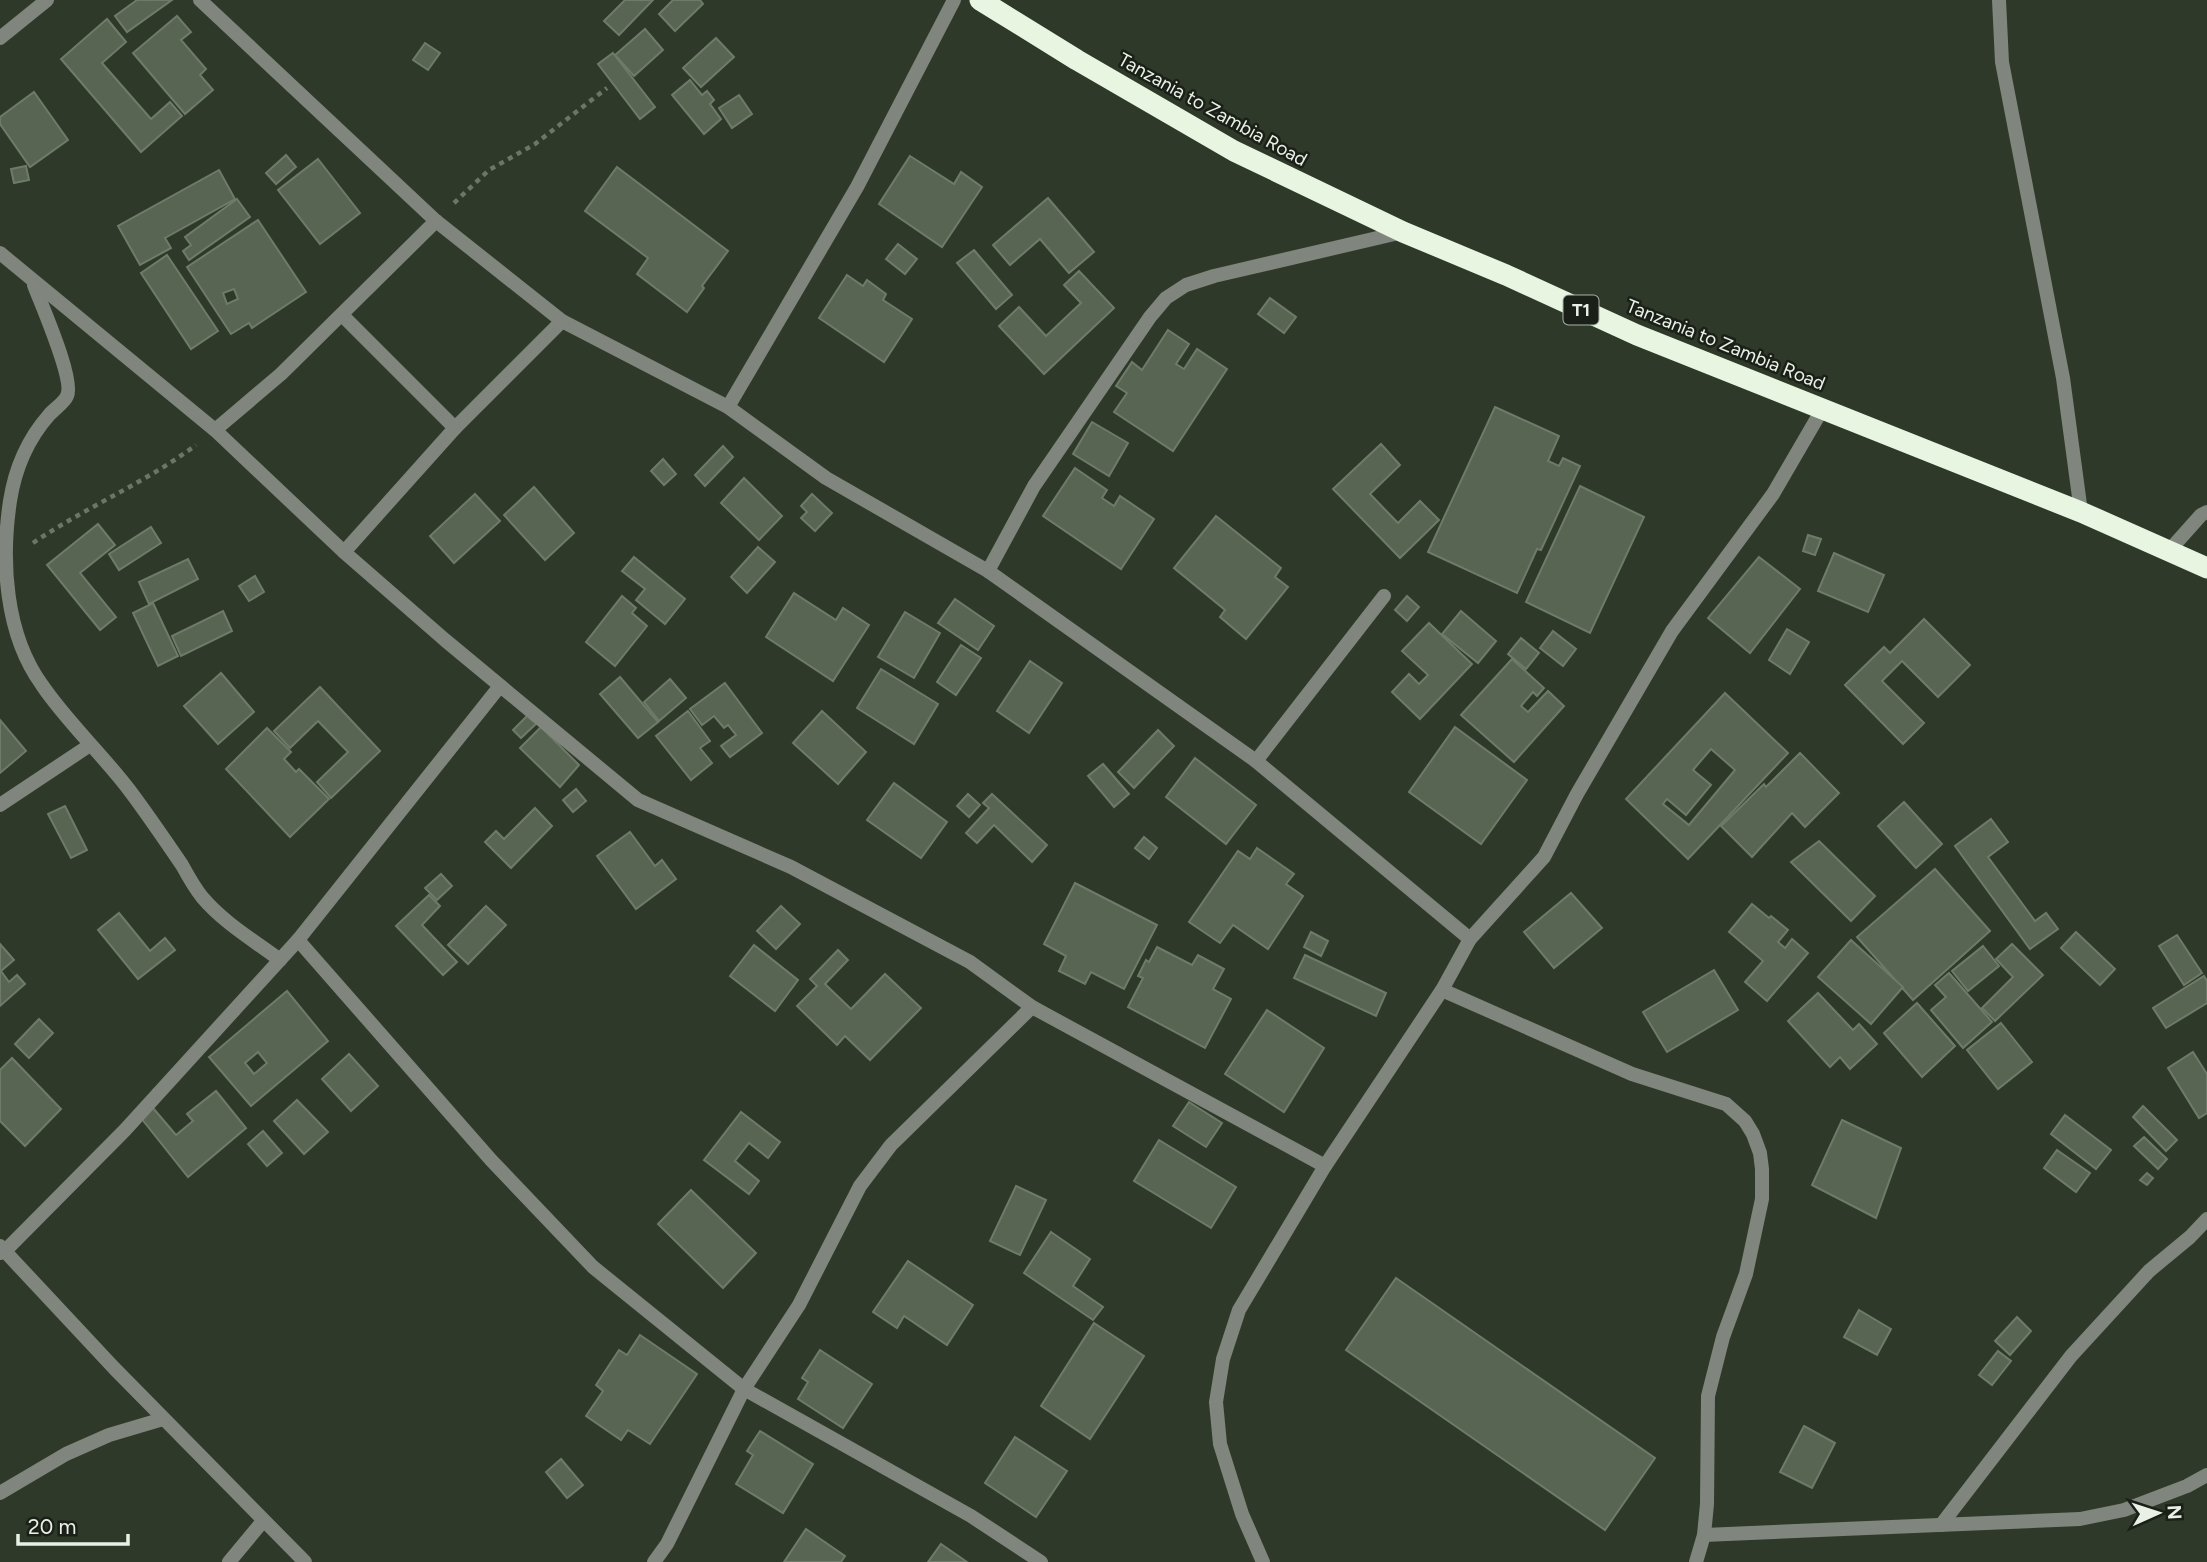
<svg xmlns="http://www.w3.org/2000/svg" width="2207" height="1562" font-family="Figtree,sans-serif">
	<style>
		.building { fill: #596553; stroke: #6e7b69; stroke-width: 2; fill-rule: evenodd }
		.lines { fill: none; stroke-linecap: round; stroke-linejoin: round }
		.path { stroke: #6c7668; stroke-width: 4.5; stroke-dasharray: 5 5; stroke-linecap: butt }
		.lane { stroke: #80857d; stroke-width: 14 }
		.street { stroke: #80857d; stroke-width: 14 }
		.highway { stroke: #e7f5e1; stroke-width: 21 }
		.labels { text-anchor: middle; stroke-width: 5; stroke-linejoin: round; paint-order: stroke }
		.shield { fill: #1a1f17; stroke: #abb2a8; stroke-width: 2 }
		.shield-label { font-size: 18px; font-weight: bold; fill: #e9f1e6 }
		.street-label { font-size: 19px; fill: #e9f1e6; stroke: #1a1f17 }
	</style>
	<rect width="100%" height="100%" fill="#2e3929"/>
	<g class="building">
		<path d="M137 0H172L127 32 115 16Z"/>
		<path d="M625 0H653L619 35 604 21Z"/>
		<path d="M673 0H700L703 4 675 31 659 14Z"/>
		<path d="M177 16 191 32 181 40 206 69 200 75 213 90 185 114 133 53Z"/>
		<path d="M107 19 126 42 102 63 151 119 170 102 182 116 141 152 61 59Z"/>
		<path d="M645 29 663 50 634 76 615 55Z"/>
		<path d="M716 38 734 57 701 87 683 68Z"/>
		<path d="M425 43 440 53 428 70 413 60Z"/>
		<path d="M613 53 655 107 640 119 598 64Z"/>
		<path d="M690 80 702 95 707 91 714 100 710 104 721 119 704 134 672 95Z"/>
		<path d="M34 92 68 140 30 167 0 124V117Z"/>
		<path d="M739 95 752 114 732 128 719 108Z"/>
		<path d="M286 155 296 167 276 184 266 173Z"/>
		<path d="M910 156 954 184 961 172 982 187 942 247 879 204Z"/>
		<path d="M318 159 360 213 320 244 278 190Z"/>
		<path d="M26 166 29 180 14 183 11 169Z"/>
		<path d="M617 167 728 251 702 286 704 288 687 312 637 274 648 258 585 211Z"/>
		<path d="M219 170 235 199 165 238 171 248 140 265 118 226Z"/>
		<path d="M1048 198 1094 252 1069 273 1040 239 1010 265 993 245Z"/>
		<path d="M237 199 250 217 189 260 183 251 191 245 185 237Z"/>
		<path d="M258 220 306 292 252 328 249 323 231 334 187 267ZM234 289 238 299 227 304 223 293Z"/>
		<path d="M898 244 917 259 905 274 886 259Z"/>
		<path d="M974 250 1012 295 996 309 957 263Z"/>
		<path d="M167 255 218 331 191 349 141 273Z"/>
		<path d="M1079 271 1114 308 1044 374 999 326 1019 307 1046 336 1081 303 1064 285Z"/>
		<path d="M847 275 863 286 867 280 886 294 883 300 912 319 884 362 819 318Z"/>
		<path d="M1270 298 1296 317 1284 333 1258 314Z"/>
		<path d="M1168 330 1189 344 1176 364 1184 369 1197 349 1227 369 1173 451 1114 412 1127 393 1116 386 1132 362 1142 370Z"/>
		<path d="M1495 407 1559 436 1548 461 1559 466 1563 458 1580 466 1541 550 1537 549 1517 593 1428 552Z"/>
		<path d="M1092 422 1128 443 1109 476 1073 454Z"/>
		<path d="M1381 444 1400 465 1370 494 1398 523 1420 501 1439 520 1400 558 1333 489Z"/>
		<path d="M723 446 733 457 705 486 695 475Z"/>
		<path d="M663 459 676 474 664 485 651 471Z"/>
		<path d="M1075 468 1107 490 1102 498 1114 506 1120 496 1154 519 1121 569 1043 516Z"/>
		<path d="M744 478 782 516 759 540 721 503Z"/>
		<path d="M1580 486 1644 517 1590 633 1526 602Z"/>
		<path d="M534 487 574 533 545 560 504 515Z"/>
		<path d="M475 494 500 521 454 563 430 536Z"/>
		<path d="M812 494 832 513 815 531 801 518 807 512 801 506Z"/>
		<path d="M1216 516 1281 568 1275 577 1288 587 1246 639 1220 617 1225 610 1174 568Z"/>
		<path d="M98 524 115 545 80 573 116 617 100 630 47 565Z"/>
		<path d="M151 527 161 543 119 570 109 554Z"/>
		<path d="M1808 535 1821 539 1815 555 1803 551Z"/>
		<path d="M758 547 775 562 747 593 731 577Z"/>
		<path d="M1834 553 1884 575 1868 612 1818 591Z"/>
		<path d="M634 557 685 599 665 624 636 600 645 589 622 571Z"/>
		<path d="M1759 557 1800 589 1750 653 1708 618Z"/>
		<path d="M188 559 198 579 149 604 139 582Z"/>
		<path d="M255 576 264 592 249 601 239 586Z"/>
		<path d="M794 593 836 620 843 608 869 625 833 681 766 637Z"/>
		<path d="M622 596 636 608 632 613 647 626 615 666 586 642Z"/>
		<path d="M1407 596 1419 607 1407 621 1395 610Z"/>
		<path d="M955 599 994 626 978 650 938 623Z"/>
		<path d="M153 603 178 656 158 666 133 613Z"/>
		<path d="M223 611 232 631 181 656 172 636Z"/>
		<path d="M1461 611 1496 641 1478 663 1442 634Z"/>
		<path d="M905 612 940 633 914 678 878 657Z"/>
		<path d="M1924 619 1970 665 1938 697 1902 661 1882 681 1924 723 1903 744 1845 685 1884 647 1890 653Z"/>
		<path d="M1429 623 1472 664 1420 719 1392 692 1409 674 1419 684 1428 675 1402 651Z"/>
		<path d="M1787 629 1809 642 1790 674 1769 660Z"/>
		<path d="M1553 631 1576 649 1563 666 1540 648Z"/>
		<path d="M1521 638 1539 653 1526 669 1508 654Z"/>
		<path d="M961 645 981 658 956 695 937 682Z"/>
		<path d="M1512 659 1544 688 1537 696 1533 692 1521 706 1528 712 1548 691 1564 706 1514 762 1461 715Z"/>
		<path d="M1030 661 1062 683 1029 733 997 711Z"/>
		<path d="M881 669 938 704 914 744 857 708Z"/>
		<path d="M221 673 254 712 218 744 184 706Z"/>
		<path d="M620 677 658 722 638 738 600 694Z"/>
		<path d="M670 679 686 698 659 721 644 702Z"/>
		<path d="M725 683 762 733 730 757 721 746 736 735 728 725 724 728 714 716 702 725 690 709Z"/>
		<path d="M320 687 380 751 331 798 317 782 348 752 318 721 290 748 274 731Z"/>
		<path d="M1725 693 1788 753 1688 859 1626 799ZM1711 749 1735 770 1689 825 1663 804 1667 799 1686 815 1711 785 1693 770Z"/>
		<path d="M688 711 710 741 700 748 712 763 691 780 656 736Z"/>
		<path d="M822 711 866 752 838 784 793 743Z"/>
		<path d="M529 714 537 723 521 738 513 730Z"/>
		<path d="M0 720 26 751 0 773Z"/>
		<path d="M541 727 579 765 560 787 520 748Z"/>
		<path d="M1455 727 1527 780 1481 844 1409 792Z"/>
		<path d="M267 728 291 752 284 759 296 772 299 769 329 799 290 837 226 769Z"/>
		<path d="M1158 730 1174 746 1134 788 1118 772Z"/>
		<path d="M1800 753 1839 793 1805 827 1792 813 1752 857 1721 826 1764 784 1766 787Z"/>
		<path d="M1195 758 1256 805 1226 844 1166 797Z"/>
		<path d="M1103 764 1129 794 1114 807 1088 776Z"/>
		<path d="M894 783 947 822 921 858 867 820Z"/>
		<path d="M576 789 586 801 573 812 563 800Z"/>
		<path d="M968 794 980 805 969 817 957 806Z"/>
		<path d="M992 794 1047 845 1032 862 994 825 977 843 966 833 989 808 983 803Z"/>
		<path d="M1904 802 1942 844 1916 868 1878 826Z"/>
		<path d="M65 806 87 850 71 858 48 814Z"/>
		<path d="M535 808 552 826 511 868 485 842 496 831 504 839Z"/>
		<path d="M1991 819 2008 842 1988 857 2035 921 2046 913 2058 929 2030 949 1955 846Z"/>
		<path d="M630 832 655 866 662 860 676 879 636 909 597 856Z"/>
		<path d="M1144 837 1157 848 1149 859 1135 848Z"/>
		<path d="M1819 841 1875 896 1851 921 1791 862Z"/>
		<path d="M1257 848 1294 874 1286 884 1303 896 1268 949 1233 925 1220 943 1189 922 1238 851 1250 859Z"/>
		<path d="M1935 869 1990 931 1913 1000 1857 937Z"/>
		<path d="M441 874 452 886 437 900 425 888Z"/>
		<path d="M1075 883 1157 925 1124 989 1091 972 1085 984 1059 971 1066 956 1044 944Z"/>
		<path d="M1571 893 1602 928 1554 968 1524 932Z"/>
		<path d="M429 895 440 906 422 925 457 962 443 975 396 926Z"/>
		<path d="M1752 904 1769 918 1771 916 1788 930 1778 942 1785 948 1792 939 1808 953 1767 1001 1745 982 1763 961 1729 932Z"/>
		<path d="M486 906 506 925 468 964 448 945Z"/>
		<path d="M781 906 800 924 776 949 757 931Z"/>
		<path d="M119 913 150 951 165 938 175 950 138 979 98 930Z"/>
		<path d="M1311 932 1328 941 1321 956 1304 947Z"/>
		<path d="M2076 932 2115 969 2100 985 2061 948Z"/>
		<path d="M2177 935 2202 973 2184 985 2159 946Z"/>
		<path d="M1851 940 1903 987 1871 1024 1818 977Z"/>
		<path d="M0 944 14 960 1 971 9 982 17 975 25 984 0 1006Z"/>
		<path d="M2012 944 2043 975 1995 1021 1982 1008 2013 977 1996 959Z"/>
		<path d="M754 945 798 980 775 1011 730 976Z"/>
		<path d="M1983 946 1999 966 1968 991 1952 971Z"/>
		<path d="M1157 947 1192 965 1198 955 1224 969 1213 989 1231 999 1205 1048 1128 1007 1143 978 1138 976 1146 960 1149 962Z"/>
		<path d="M838 950 848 960 825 984 851 1009 885 974 921 1008 870 1060 845 1036 837 1045 797 1006 817 986 810 979Z"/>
		<path d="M1305 955 1386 993 1376 1016 1294 978Z"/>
		<path d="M1714 970 1738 1010 1667 1052 1643 1012Z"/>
		<path d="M1949 973 1992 1022 1963 1048 1931 1010 1946 997 1935 985Z"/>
		<path d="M2204 976 2207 981V1003L2166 1028 2153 1008Z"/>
		<path d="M287 991 328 1041 251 1106 209 1057ZM258 1052 267 1063 254 1074 245 1063Z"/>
		<path d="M1818 993 1853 1030 1859 1024 1877 1044 1850 1069 1840 1057 1830 1067 1788 1021Z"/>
		<path d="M1917 1003 1955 1046 1922 1077 1884 1033Z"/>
		<path d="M1267 1010 1324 1048 1284 1112 1225 1074Z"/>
		<path d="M39 1019 53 1033 29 1058 15 1044Z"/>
		<path d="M2001 1023 2032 1062 1998 1089 1967 1050Z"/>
		<path d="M2193 1052 2207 1074V1113L2199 1118 2168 1068Z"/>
		<path d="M349 1054 378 1086 351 1111 322 1079Z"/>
		<path d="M12 1058 61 1109 25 1146 0 1121V1070Z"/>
		<path d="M216 1091 246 1128 188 1177 141 1118 153 1108 176 1135 193 1121 187 1114Z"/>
		<path d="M297 1100 328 1132 304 1154 274 1121Z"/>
		<path d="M1189 1102 1222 1123 1206 1147 1173 1126Z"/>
		<path d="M2143 1106 2177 1140 2166 1151 2133 1117Z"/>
		<path d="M741 1112 780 1142 768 1158 749 1143 735 1161 759 1181 749 1194 704 1160Z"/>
		<path d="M2065 1115 2111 1150 2096 1169 2051 1134Z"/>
		<path d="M1842 1120 1901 1148 1876 1218 1812 1185Z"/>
		<path d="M263 1131 282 1153 267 1166 248 1144Z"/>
		<path d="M2144 1137 2167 1159 2158 1169 2134 1146Z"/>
		<path d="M1159 1140 1236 1187 1211 1228 1134 1181Z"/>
		<path d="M2057 1150 2090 1173 2076 1192 2044 1168Z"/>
		<path d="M2147 1173 2153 1178 2147 1185 2140 1180Z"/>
		<path d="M1016 1186 1046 1200 1020 1255 990 1241Z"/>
		<path d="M691 1190 756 1253 723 1288 658 1224Z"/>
		<path d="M1051 1232 1090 1259 1073 1286 1103 1307 1093 1320 1024 1273Z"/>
		<path d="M908 1261 973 1305 947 1345 904 1316 897 1328 873 1312Z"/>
		<path d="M1396 1278 1655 1458 1605 1530 1346 1350Z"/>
		<path d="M1859 1310 1891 1329 1877 1355 1844 1337Z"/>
		<path d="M2017 1317 2031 1331 2010 1355 1995 1341Z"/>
		<path d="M1094 1323 1144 1356 1090 1439 1041 1406Z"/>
		<path d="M640 1335 697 1374 650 1444 628 1430 621 1440 586 1416 603 1391 596 1385 619 1350 627 1355Z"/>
		<path d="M820 1350 872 1384 843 1428 798 1399 808 1382 802 1378Z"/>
		<path d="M1998 1351 2011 1361 1992 1385 1979 1375Z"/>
		<path d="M1804 1426 1835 1443 1812 1488 1780 1472Z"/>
		<path d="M760 1431 813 1464 783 1513 736 1484 753 1455 747 1451Z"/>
		<path d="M1015 1437 1067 1471 1036 1517 985 1483Z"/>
		<path d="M561 1459 583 1485 567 1498 546 1472Z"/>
		<path d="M806 1529 845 1556 841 1562H784Z"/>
		<path d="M941 1544 967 1562H928Z"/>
	</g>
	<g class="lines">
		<g class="path">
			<path d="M454 203 489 170 535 144 607 88"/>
			<path d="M33 543C86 507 145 483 196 445"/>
		</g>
		<g class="lane">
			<path d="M1999 0 2002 62 2063 378 2081 512"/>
			<path d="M1941 1525 2071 1356 2149 1271 2190 1237 2207 1219"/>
			<path d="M1704 1535 2080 1519 2124 1510 2187 1486 2207 1475"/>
		</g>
		<g class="street">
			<path d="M200 0 436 221 562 321 728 407 826 478 988 571 1256 761 1470 939"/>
			<path d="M0 38 47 0"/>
			<path d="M0 253 215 430 344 552 445 640 638 800 791 867 970 962 1032 1007 1325 1166"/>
			<path d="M34 285C41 304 75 380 67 396 64 403 54 409 49 415 27 440 15 469 10 501 1 561 5 634 42 685 67 722 103 755 130 791 148 815 165 840 182 865 188 876 194 887 202 897 223 922 253 940 280 960"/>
			<path d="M342 315 455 428"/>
			<path d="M728 407 857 187 954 0"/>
			<path d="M215 430 281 374 436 221"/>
			<path d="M344 552 455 428 562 321"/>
			<path d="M2168 552 2201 515 2207 512"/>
			<path d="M988 571 1034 486 1150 317 1166 298 1186 285 1214 276 1403 232"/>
			<path d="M1256 761 1384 596"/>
			<path d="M0 805 90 745"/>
			<path d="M298 940 491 1160 593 1267 744 1389 971 1516 1041 1562"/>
			<path d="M1442 990 1632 1074 1726 1104 1745 1121 1753 1134 1760 1153 1762 1169V1199L1746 1274 1723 1337 1708 1396 1707 1504 1704 1535 1696 1562"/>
			<path d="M0 1246 114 1368 305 1562"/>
			<path d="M0 1253 5 1251 125 1130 298 940 500 686"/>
			<path d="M0 1493 66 1454 109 1435 163 1419"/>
			<path d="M229 1562 263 1521"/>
			<path d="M654 1562 667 1544 744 1389 799 1305 860 1186 891 1145 1032 1007"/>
			<path d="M1263 1562 1242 1514 1220 1444 1216 1402 1223 1359 1239 1310 1325 1166 1442 990 1470 939 1544 857 1577 794 1672 631 1773 494 1823 408"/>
		</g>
		<path class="highway" d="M980 0 1077 60 1234 151 1403 232 1506 275 1637 335 2081 512 2207 568"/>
	</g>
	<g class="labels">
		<rect class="shield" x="1563.5" y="295.5" width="35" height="29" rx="5"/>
		<g class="shield-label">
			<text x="1581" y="316">T1</text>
		</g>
		<g class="street-label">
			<text transform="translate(1213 109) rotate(29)" y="7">Tanzania to Zambia Road</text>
			<text transform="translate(1726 344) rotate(22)" y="7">Tanzania to Zambia Road</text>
		</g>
	</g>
	<g transform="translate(2158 1513) rotate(87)" stroke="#1a1f17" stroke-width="5" paint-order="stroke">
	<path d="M0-5L12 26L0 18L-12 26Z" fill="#e9f1e6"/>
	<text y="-10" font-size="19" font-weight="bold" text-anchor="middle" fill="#e9f1e6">N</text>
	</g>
	<path d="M18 1534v10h110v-10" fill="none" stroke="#e9f1e6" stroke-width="3.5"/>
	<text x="28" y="1534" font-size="21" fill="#e9f1e6" stroke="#1a1f17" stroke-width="5" paint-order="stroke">20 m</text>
</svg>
